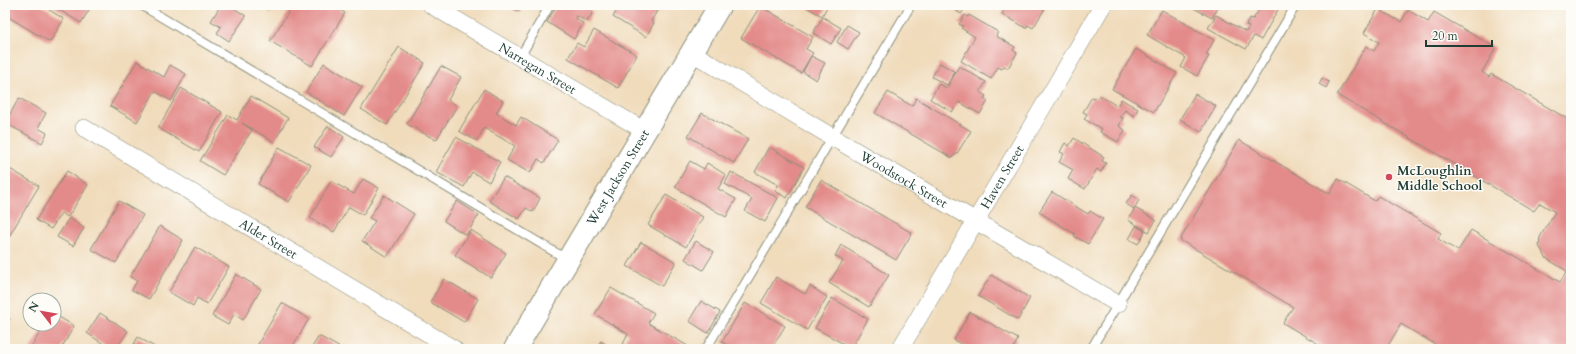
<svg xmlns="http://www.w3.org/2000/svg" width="1576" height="354" font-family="Cardo,serif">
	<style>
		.building { fill: #e38b8a }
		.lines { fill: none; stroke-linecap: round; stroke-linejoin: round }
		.lane-casing { stroke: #888c78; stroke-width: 10 }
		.street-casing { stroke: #888c78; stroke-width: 18 }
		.secondary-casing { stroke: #888c78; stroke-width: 24 }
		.lane { stroke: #fff; stroke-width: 8 }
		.street { stroke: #fff; stroke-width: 17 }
		.secondary { stroke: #fff; stroke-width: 22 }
		.poi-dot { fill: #d1495b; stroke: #fdfcf7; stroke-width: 1.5 }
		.labels { text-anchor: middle; stroke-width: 3; stroke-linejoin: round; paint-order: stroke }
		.street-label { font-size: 13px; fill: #1f3d34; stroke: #fdfcf7 }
		.poi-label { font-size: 13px; font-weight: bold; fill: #1f3d34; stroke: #fdfcf7; text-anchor: start }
	</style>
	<rect width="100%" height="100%" fill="#fdfcf7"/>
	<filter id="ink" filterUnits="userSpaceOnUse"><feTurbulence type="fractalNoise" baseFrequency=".025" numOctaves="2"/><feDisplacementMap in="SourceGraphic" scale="8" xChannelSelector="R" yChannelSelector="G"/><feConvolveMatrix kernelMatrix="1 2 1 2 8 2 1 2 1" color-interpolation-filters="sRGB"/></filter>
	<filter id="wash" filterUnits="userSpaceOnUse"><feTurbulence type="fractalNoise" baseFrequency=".012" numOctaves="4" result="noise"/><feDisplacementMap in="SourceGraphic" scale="16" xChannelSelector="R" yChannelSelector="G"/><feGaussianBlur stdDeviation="0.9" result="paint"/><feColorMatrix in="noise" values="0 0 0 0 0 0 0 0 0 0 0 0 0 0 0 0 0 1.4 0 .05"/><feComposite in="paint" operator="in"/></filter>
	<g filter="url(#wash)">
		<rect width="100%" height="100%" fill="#f0dbbb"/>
		<g id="blocks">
			<g class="building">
				<path d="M5 5H41L64 19 50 42 5 15Z"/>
				<path d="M51 5H92L81 23Z"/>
				<path d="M221 5H229L246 16 229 41 217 33 221 27 211 21Z"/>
				<path d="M260 5H271L268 10Z"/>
				<path d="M293 5H333L345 13 312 66 270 41Z"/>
				<path d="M507 5H523L519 12Z"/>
				<path d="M557 5H584L583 6 593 12 587 22 577 16 576 19 583 23 574 39 547 22Z"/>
				<path d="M620 5H648L657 11 651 21 654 23 646 37 613 17Z"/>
				<path d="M803 5H828L822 16Z"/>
				<path d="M947 5H961L965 8 961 14Z"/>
				<path d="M1003 5H1047L1033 28 1028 25 1026 28 1002 14 1006 7Z"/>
				<path d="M1188 5H1220L1212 18Z"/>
				<path d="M1258 5 1280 6 1261 40 1254 36 1246 49 1208 28 1216 15 1246 32 1249 27 1246 25 1250 18 1253 19 1259 10 1256 8Z"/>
				<path d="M760 6 813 37 806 49 813 53 801 73 741 38Z"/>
				<path d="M1378 9 1401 22 1408 10 1428 22 1434 12 1496 48 1482 72 1489 77 1491 74 1571 121V349H1443L1401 324 1386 349H1327L1283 323 1293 307 1180 240 1239 140 1330 194 1338 179 1375 201 1378 196 1441 233 1438 239 1458 251 1471 230 1560 282 1567 271 1547 259 1539 246 1540 237 1555 212 1540 203 1534 211 1337 95 1366 46 1374 51 1379 42 1364 33Z"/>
				<path d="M1162 10 1214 40 1206 55 1209 56 1197 76 1181 67 1186 58 1147 35Z"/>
				<path d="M965 15 968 17 969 15 998 32 996 36 1015 47 1013 50 1017 53 1008 68 1004 66 1002 69 998 67 991 79 961 61 975 37 961 28 963 26 959 24Z"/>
				<path d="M823 17 841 28 831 44 813 33Z"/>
				<path d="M847 25 859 32 848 49 837 42Z"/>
				<path d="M594 30 637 55 618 88 568 58 577 43 584 47Z"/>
				<path d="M399 47 425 63 387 125 361 109Z"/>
				<path d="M1136 49 1177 73 1154 112 1112 89Z"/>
				<path d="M811 56 825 63 816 80 803 72Z"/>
				<path d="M137 61 164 77 170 65 186 74 171 101 155 91 137 122 110 106Z"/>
				<path d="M324 63 362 87 344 116 306 92Z"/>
				<path d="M940 63 955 72 947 85 932 77Z"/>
				<path d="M441 66 461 77 448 100 457 106 436 140 407 124Z"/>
				<path d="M959 66 986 82 980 92 986 96 984 98 988 101 980 114 959 102 952 112 930 99 939 84 947 88Z"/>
				<path d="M1322 78 1329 82 1326 88 1319 84Z"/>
				<path d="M181 88 222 112 199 152 158 128Z"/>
				<path d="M484 89 503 101 496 113 516 125 521 117 558 140 544 163 538 159 530 173 507 160 515 146 484 128 477 141 459 131Z"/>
				<path d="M888 92 912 106 916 98 971 131 956 155H954L952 158 875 113Z"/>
				<path d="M1195 94 1216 106 1201 132 1180 119Z"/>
				<path d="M1099 95 1117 106 1121 99 1138 109 1134 116 1125 110 1120 117 1123 118 1119 126 1125 130 1118 142 1100 132 1102 129 1084 119 1087 114 1083 112 1092 97 1097 99Z"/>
				<path d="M251 96 288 118 274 142 242 123 252 130 223 175 200 161 228 115 237 120Z"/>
				<path d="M19 98 46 113 38 128 47 133 42 143 5 123Z"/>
				<path d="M702 113 748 139 734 163 688 136Z"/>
				<path d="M328 126 344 137 331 157 314 147Z"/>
				<path d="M456 137 500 162 489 182 472 172 464 187 436 172Z"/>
				<path d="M1074 138 1104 157 1102 161 1106 163 1101 172 1097 169 1085 189 1068 179 1073 170 1059 162 1064 154 1060 152 1065 143 1069 146Z"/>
				<path d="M279 147 311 165 289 202 258 184Z"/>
				<path d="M769 147 804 167 787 198 775 191 778 185 755 172Z"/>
				<path d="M690 161 704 169 707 163 726 175 718 189 736 199 726 217 675 187Z"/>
				<path d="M8 168 39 186 5 243V172Z"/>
				<path d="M67 171 88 185 68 217 61 213 51 229 36 220Z"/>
				<path d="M731 172 778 198 765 222 745 211 752 199 725 184Z"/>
				<path d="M504 177 540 198 533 212 526 208 519 219 489 201Z"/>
				<path d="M363 179 379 188 363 215 349 207 334 232 310 218 331 181 354 194Z"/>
				<path d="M821 180 912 233 896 260 805 207Z"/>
				<path d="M1052 192 1088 214 1090 211 1103 219 1088 244 1074 236 1075 234 1039 212Z"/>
				<path d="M384 195 414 214 387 257 362 241 375 221 369 218Z"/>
				<path d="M666 195 703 217 686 247 648 225Z"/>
				<path d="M1132 195 1139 200 1134 209 1126 204Z"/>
				<path d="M119 201 143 215 116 263 91 249Z"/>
				<path d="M457 201 479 215 466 235 444 221Z"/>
				<path d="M1135 208 1156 220 1149 232 1128 220Z"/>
				<path d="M69 218 84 228 73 246 57 237Z"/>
				<path d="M160 226 183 240 149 299 132 290 137 281 130 277Z"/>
				<path d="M1136 226 1145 231 1138 244 1129 239Z"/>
				<path d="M471 230 506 253 491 278 455 255Z"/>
				<path d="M696 241 714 252 703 270 685 259Z"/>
				<path d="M641 242 676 262 662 286 627 266Z"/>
				<path d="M841 245 889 275 869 307 829 283 843 261 835 256Z"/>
				<path d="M195 247 229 267 207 304 197 298 193 306 169 292Z"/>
				<path d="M236 274 261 289 243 320 234 314 228 325 212 316Z"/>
				<path d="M991 275 1030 298 1018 320 978 296Z"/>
				<path d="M776 277 805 294 810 286 827 297 807 330 761 303Z"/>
				<path d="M444 279 478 299 464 322 430 302Z"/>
				<path d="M611 288 654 313 648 323 693 349H631L623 344 628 334 595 314Z"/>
				<path d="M832 298 868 319 851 348 815 328Z"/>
				<path d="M701 301 720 312 708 333 689 321Z"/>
				<path d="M282 303 309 319 291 349H255Z"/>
				<path d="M745 303 785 326 771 349H734L722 342Z"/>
				<path d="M970 312 1018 339 1013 349H969L954 340Z"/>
				<path d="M100 313 128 331 116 349H111L87 333Z"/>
				<path d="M54 314 74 326 61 349H30L45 324H54Z"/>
				<path d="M5 315 10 319 5 327Z"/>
				<path d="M319 336 342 349H311Z"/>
				<path d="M138 337 158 349H131Z"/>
				<path d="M601 341 613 349H596Z"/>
			</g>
		</g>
	</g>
	<g filter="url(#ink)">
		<use href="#blocks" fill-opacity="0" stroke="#888c78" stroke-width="1"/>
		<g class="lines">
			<g class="lane-casing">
				<g id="lane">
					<path d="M141 5 568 260"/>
					<path d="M520 57 550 5"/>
					<path d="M706 349 911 5"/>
					<path d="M1091 349 1296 5"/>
				</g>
			</g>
			<g class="street-casing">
				<g id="street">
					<path id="s1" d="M431 5 645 131"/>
					<path id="s2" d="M691 52 832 137 1118 304"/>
					<path id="s3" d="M84 128 454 349"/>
					<path id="s4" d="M900 349 1103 5"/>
				</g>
			</g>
			<g class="secondary-casing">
				<g id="secondary">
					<path id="s5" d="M515 349 720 5"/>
				</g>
			</g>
			<use href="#lane" class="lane"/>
			<use href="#street" class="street"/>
			<use href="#secondary" class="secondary"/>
		</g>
	</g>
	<circle class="poi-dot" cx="1389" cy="177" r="4"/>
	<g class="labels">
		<g class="street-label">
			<text dy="5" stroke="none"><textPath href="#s1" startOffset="124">Narregan Street</textPath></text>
			<text dy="5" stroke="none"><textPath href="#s5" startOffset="200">West Jackson Street</textPath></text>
			<text dy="5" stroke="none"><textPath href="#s4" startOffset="200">Haven Street</textPath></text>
			<text dy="5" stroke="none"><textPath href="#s2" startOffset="248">Woodstock Street</textPath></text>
			<text dy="5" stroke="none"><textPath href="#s3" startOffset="215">Alder Street</textPath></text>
		</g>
		<g class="poi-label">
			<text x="1397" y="175">McLoughlin<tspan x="1397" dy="15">Middle School</tspan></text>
		</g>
	</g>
	<rect width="1576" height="354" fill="none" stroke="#fdfcf7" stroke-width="20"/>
	<g transform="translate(42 312) rotate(301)"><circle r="19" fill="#fdfcf7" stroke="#a4b0a9"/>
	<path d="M0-3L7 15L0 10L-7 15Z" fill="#d1495b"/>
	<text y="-6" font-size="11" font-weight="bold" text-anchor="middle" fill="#1f3d34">N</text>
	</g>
	<path d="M1426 40v6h66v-6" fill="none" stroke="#1f3d34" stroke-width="2"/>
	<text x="1432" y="40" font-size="12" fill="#1f3d34" stroke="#fdfcf7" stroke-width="3" paint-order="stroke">20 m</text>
</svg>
